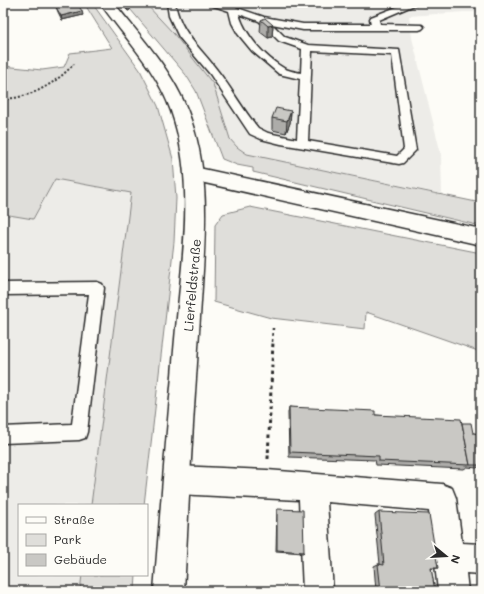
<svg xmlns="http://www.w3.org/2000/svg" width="484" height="594" font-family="Mali,sans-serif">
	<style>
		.built { fill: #edece8 }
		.green { fill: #dfdeda; stroke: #858482 }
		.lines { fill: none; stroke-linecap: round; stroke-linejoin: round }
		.service-casing { stroke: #2b2b2b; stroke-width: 3 }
		.minor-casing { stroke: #2b2b2b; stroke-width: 3 }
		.tertiary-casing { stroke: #2b2b2b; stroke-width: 3 }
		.secondary-casing { stroke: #2b2b2b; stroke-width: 3 }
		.path-far2 { stroke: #2b2b2b; stroke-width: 2; stroke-dasharray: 2 2; stroke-linecap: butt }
		.path-far1 { stroke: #2b2b2b; stroke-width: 2.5; stroke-dasharray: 3 3; stroke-linecap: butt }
		.path { stroke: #2b2b2b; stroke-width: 3; stroke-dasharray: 3.5 3.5; stroke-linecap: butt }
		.service { fill: #fdfcf7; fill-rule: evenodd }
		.minor { fill: #fdfcf7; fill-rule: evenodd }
		.tertiary { fill: #fdfcf7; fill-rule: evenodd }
		.secondary { fill: #fdfcf7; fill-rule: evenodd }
		.wall { fill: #adaca9; stroke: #2b2b2b }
		.shaded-wall { fill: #8d8c89; stroke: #2b2b2b }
		.building { fill: #c9c8c4; stroke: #2b2b2b }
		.labels { text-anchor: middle; stroke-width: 3; stroke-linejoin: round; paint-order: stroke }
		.street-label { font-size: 13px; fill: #2b2b2b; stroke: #fdfcf7 }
	</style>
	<rect width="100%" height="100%" fill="#fdfcf7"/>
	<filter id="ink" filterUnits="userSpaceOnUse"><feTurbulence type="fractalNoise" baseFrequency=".025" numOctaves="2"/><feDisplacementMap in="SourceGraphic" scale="8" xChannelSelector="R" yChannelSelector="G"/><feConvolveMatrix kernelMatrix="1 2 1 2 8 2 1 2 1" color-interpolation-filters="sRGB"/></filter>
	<g filter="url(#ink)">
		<g class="built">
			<path d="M145 3H481V12H464L409 16 412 38 441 154 442 194 247 154 237 147 230 139 213 84 174 34Z"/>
			<path d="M55 179 131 193 91 505H19V575H82L80 591H3V214L33 219Z"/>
		</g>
		<g class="green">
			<path d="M84 3H92L140 70 158 106 173 159 176 198 174 242 144 505H91L131 193 55 179 33 219 3 214V66L42 70 64 67 70 53 112 48Z"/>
			<path d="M125 3H145L174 34 213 84 230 139 237 147 247 154 481 203V226L253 172V168L237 165 222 159 196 91 186 75Z"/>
			<path d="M250 207 481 253V352L366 312 365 329 271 318 214 302 215 225 223 214Z"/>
			<path d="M82 575H136L135 591H80Z"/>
		</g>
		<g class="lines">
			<g class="service-casing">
				<g id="service">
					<path d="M167 3H175C180 33 200 47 217 70 232 89 243 110 258 128L268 133 297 139 300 79 279 74 252 51 238 34 232 23 229 11 211 5 210 3H223L264 17 303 24H371L370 19 371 17 407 3H419L379 20 380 24 422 25 424 27 422 29 419 30H303L272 24 285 37 308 45 399 50 416 150 403 163 399 164 281 144 261 139 250 134 210 74 179 37 169 16ZM239 14 259 21 279 41 302 49 301 73C296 72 290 71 285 69 265 57 246 37 239 14ZM312 51 392 55 404 149 397 156 308 141Z"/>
					<path d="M97 282 102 284 104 288 87 432 85 438 79 440 3 443V427L72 424 89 294 3 295V283Z"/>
				</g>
			</g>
			<g class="minor-casing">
				<path id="minor" d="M177 466 267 470 442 484 452 488 456 498 462 543 481 544V574L466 573 468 591H438L429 511 327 502 333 591H303L299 500 177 494 167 490 163 480 167 470Z"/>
			</g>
			<g class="tertiary-casing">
				<path id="tertiary" d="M194 167 481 229V245L187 179 185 174 187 169Z"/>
			</g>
			<g class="secondary-casing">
				<path id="secondary" d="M100 3H114C141 37 171 69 187 109 210 166 206 227 202 286 200 317 198 348 196 378 191 449 188 520 184 591H154C160 519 165 448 172 376 174 347 177 317 180 287 186 228 191 168 171 111 156 69 125 38 100 3Z"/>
			</g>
			<g class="path-far2">
				<path d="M3 6 14 3"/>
				<path d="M3 99C31 98 55 84 74 64"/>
			</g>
			<path class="path-far1" d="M272 342 273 328"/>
			<path class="path" d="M268 459 273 341"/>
			<use href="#service" class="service"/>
			<use href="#minor" class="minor"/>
			<use href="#tertiary" class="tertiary"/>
			<use href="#secondary" class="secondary"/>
		</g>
		<g class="wall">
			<path d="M124 3H128L130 10 128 11 124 7Z"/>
			<path d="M56 7 83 15 62 20 58 12Z"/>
			<path d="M261 20 273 25 272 37 268 38 260 32Z"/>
			<path d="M291 111 290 123 286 133 272 130V118Z"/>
			<path d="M289 407 462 423 473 433 481 434V465H480L477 468 467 467 464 469 376 465 375 460 289 457 288 413Z"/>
			<path d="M277 509 304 552 303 553 276 551Z"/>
			<path d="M379 512 438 568 431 569 435 591H376L374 566 378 564H380L375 515Z"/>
		</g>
		<g class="shaded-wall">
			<path d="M130 5V10L128 11 127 6Z"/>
			<path d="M82 11 83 15 62 20 61 16Z"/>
			<path d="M273 25 272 37 268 38V26Z"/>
			<path d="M291 111 290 123 286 133 287 121Z"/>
		</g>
		<g class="building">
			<path d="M75 3H77L82 11 61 16 56 7Z"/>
			<path d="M124 3H128L130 5 127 6Z"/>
			<path d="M265 18 273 25 268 26 261 20Z"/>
			<path d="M276 108 291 111 287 121 272 118Z"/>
			<path d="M289 407 375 411V415L461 419 470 465 379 461V456L290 452Z"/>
			<path d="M462 423H471L473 433 481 434V462H479L480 465H470Z"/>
			<path d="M277 509 303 510 304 552 277 550Z"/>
			<path d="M379 512 429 514 438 568H431L435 591H381L378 564 384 565Z"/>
		</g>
	</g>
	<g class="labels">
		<g class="street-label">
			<text transform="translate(192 285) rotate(-85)" y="5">Lierfeldstraße</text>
		</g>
	</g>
	<rect width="484" height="594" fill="none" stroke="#fdfcf7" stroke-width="16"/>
	<rect x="8" y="8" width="468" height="578" fill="none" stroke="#2b2b2b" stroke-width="1.5" filter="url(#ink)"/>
	<rect x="18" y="504" width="130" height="72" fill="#fdfcf7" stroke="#a9a8a5"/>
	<rect x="26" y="517" width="20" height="6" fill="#fdfcf7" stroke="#a9a8a5"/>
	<text x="54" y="524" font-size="12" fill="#2b2b2b">Straße</text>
	<rect x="26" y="534" width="20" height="12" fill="#dfdeda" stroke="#a9a8a5"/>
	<text x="54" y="544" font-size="12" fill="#2b2b2b">Park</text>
	<rect x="26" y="554" width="20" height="12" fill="#c9c8c4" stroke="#a9a8a5"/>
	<text x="54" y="564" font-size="12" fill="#2b2b2b">Gebäude</text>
	<g transform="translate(446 556) rotate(108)" stroke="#fdfcf7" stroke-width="3" paint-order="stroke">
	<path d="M0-3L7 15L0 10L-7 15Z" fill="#2b2b2b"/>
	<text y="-6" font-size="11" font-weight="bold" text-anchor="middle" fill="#2b2b2b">N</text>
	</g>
</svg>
